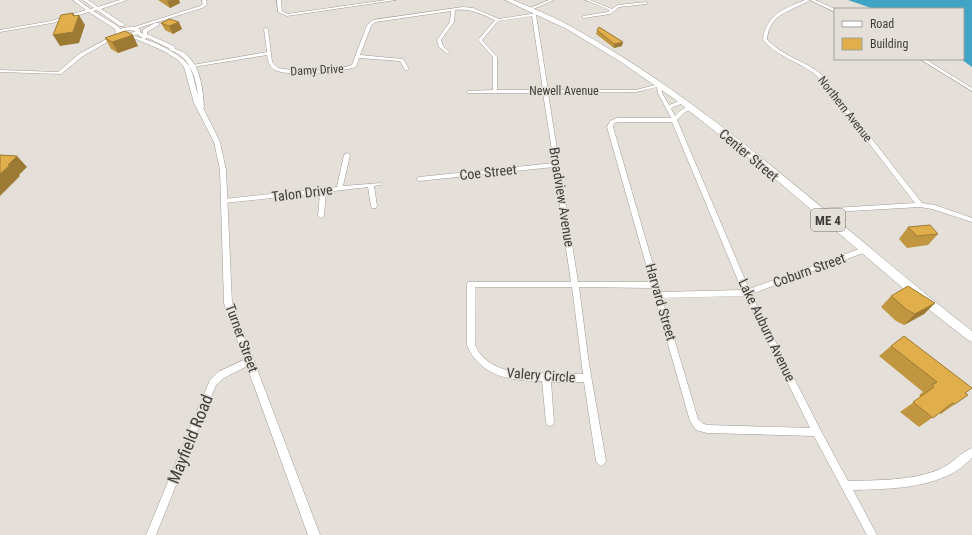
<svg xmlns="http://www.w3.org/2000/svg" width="972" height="535" font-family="'Roboto Condensed',sans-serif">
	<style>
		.water { fill: #40a5c5 }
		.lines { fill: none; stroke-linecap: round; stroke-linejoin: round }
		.minor-casing { stroke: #9f9b95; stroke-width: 1 }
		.major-casing { stroke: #9f9b95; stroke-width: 1 }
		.highway-casing { stroke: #9f9b95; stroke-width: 1 }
		.minor { fill: #fff; fill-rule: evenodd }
		.major { fill: #fff; fill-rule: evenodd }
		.highway { fill: #fff; fill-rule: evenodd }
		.wall { fill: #c19640 }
		.shaded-wall { fill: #9d7a34 }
		.building { fill: #e0af4b; stroke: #9d7a34 }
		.labels { text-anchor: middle; stroke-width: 3; stroke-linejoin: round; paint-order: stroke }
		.far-street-label { font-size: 12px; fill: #3e3c3a; stroke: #e4e0d9 }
		.shield { fill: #e4e0d9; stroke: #706d6a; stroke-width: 1 }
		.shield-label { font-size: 13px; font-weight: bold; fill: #3e3c3a }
		.street-label { font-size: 14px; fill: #3e3c3a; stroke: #e4e0d9 }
		.near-street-label { font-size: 17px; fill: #3e3c3a; stroke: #e4e0d9 }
	</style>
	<rect width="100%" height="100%" fill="#e4e0d9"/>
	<path class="water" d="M848 0H972V67L961 59H963V9H874Z"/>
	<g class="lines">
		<g class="minor-casing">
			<g id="minor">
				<path d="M202 0H206L207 5 202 8 135 29 131 28 200 6 203 4Z"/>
				<path d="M277 0H281L282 11 287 14 386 0H396L287 16 278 12Z"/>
				<path d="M549 0H554L531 10 528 9Z"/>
				<path d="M585 0H590L612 9 618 5 646 2 648 3 646 4 619 7 610 14 584 18H583V16L608 12 610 10Z"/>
				<path d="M805 0H810C791 12 770 12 767 39 781 56 804 60 821 74L922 203 935 205 972 218V222L932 209 920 207 815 213 814 211 815 209H817L915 203 817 76C800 61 777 58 763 39 766 15 785 8 805 0Z"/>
				<path d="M810 0H815L835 9V12Z"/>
				<path d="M463 7 473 8 499 19 538 13V15H536L548 90H636L659 84 661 85 662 93 669 105 683 100 686 102 673 107 671 109 675 116C680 111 685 106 693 107V109L685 112 677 120 749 289 862 248H866L867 250 866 252 751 294 820 429 848 481C878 480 910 481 938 470 951 465 960 453 972 448V458C966 463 960 469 953 473 922 489 887 489 853 490L877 535H867L814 436 707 433 696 430 690 421 652 288 579 287 589 364 606 461 604 464 601 466 598 464 596 461 584 382H551L554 422 553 425 550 426 547 425 546 422 542 381C512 381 480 377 467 345V284L468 282H571L554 167 419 181 416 179 419 177 554 163 543 93H468L466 92 468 91 493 90V57L478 40 495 20C481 14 470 8 455 10L454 22 441 40 443 46 450 53 448 54 439 47 437 40 450 22 451 11 375 22 371 26 360 55 403 59 409 69 407 70H405L400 61 359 58 356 67C341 72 289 77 275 70 269 67 268 60 267 55L187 68 185 67 187 66 267 52 264 29 266 28 268 29 272 62 278 68C299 72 331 72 352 65L367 25 373 20ZM532 16 543 90H497V57L482 40 498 21ZM657 87 658 93 671 118H617L610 121 607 127 651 282H578L548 93 636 92ZM618 122H672L742 290 661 292 613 127 614 123ZM475 287H572L583 374H549L546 372C540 375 534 374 528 374 507 372 484 366 475 345ZM745 296 810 428 707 425 702 423 698 419 662 298Z"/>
				<path d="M112 36 116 37 83 56 61 74 0 72V70L58 72 79 54Z"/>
				<path d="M920 59H925L972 88V91Z"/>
				<path d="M347 153 350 155 343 186 381 183 382 184 381 185 374 186 377 206 376 208H372L371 206 368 187 326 192 324 216 321 218 318 216 320 193 224 203 221 201 224 199 337 187 344 155Z"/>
				<path d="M250 357 253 359 254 361 253 363 224 378 216 385 156 535H146L210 380 218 372Z"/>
			</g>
		</g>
		<g class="major-casing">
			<path id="major" d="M73 0H78L90 9 94 8 83 0H88L98 7 120 0H127L101 9 124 24V26H120L97 10 93 11 119 27 120 29C127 27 133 26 140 29V32L143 34V30L155 23H159V25L147 32V34L174 46 175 49C199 55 203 86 204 107L203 108 220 142 226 170 232 303 320 535H308L224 303 220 170 214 142 194 103 184 67 178 60 164 51 136 39 115 36 116 33 115 29 89 12 52 23 0 32V30L51 21 86 10ZM127 30 136 31 126 35 120 34ZM137 34 144 39 148 38 169 48 170 50C189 56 196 76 198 95 195 86 194 76 190 68 184 54 147 38 133 36Z"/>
		</g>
		<g class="highway-casing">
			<path id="highway" d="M505 0H513C532 8 552 16 570 26 718 107 840 228 972 331V342L968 340 918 301 773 177 673 98 621 62 567 29Z"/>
		</g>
		<use href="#minor" class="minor"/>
		<use href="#major" class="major"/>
		<use href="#highway" class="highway"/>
	</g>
	<g class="wall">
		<path d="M158 0H179L180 3 170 8Z"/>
		<path d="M161 23 182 29 173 34 165 30Z"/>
		<path d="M597 30 622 46 614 48 596 34Z"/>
		<path d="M105 38 138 46 118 53 111 49Z"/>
		<path d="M908 227 938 234 928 245 907 248 899 239Z"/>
		<path d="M891 296 935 303 924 314 904 325 896 321 881 307Z"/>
		<path d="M891 346 965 393 955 404 941 414 939 413 919 427 900 412 921 397 919 395 923 392 879 356Z"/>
	</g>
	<g class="shaded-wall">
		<path d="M170 0H179L180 3 170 8 167 1Z"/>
		<path d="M73 13 77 20 79 15 85 25 79 43 60 46 53 35 73 16Z"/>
		<path d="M179 22 182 29 173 34 169 26Z"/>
		<path d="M133 35 138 46 118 53 112 42Z"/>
		<path d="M623 42 622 46 614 48V44Z"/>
		<path d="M17 156 27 167 19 175 20 176 0 196V174L8 165Z"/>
		<path d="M935 303 924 314 904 325 915 314Z"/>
	</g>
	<g class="building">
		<path d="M73 13V16L79 15 73 32 53 35 61 15Z"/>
		<path d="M170 19 179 22 169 26 161 23Z"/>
		<path d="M599 27 623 42 614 44 597 30Z"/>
		<path d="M125 31 133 35 112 42 105 38Z"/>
		<path d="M0 155 17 156 8 165H10L0 174Z"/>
		<path d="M930 225 938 234 917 236 908 227Z"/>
		<path d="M908 286 935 303 915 314 907 310 891 296Z"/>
		<path d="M904 336 972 388 965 393 968 395 955 404 952 403 933 418 913 402 934 387 932 385 937 382 891 346Z"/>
	</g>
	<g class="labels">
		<g class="far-street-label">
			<text transform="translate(317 70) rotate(-3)" y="4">Damy Drive</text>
			<text x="564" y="95">Newell Avenue</text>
			<text transform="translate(845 109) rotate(52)" y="4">Northern Avenue</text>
		</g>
		<rect class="shield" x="811" y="209" width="34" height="22" rx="3"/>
		<g class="shield-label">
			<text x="828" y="225">ME 4</text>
		</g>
		<g class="street-label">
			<text transform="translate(749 155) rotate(40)" y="5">Center Street</text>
			<text transform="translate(488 172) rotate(-6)" y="5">Coe Street</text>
			<text transform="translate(302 193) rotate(-7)" y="5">Talon Drive</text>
			<text transform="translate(562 197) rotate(81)" y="5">Broadview Avenue</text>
			<text transform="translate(809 270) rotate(-20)" y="5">Coburn Street</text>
			<text transform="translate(661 302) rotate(74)" y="5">Harvard Street</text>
			<text transform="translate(767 330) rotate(64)" y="5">Lake Auburn Avenue</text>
			<text transform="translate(242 338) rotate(70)" y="5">Turner Street</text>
			<text transform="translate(541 375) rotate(4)" y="5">Valery Circle</text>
		</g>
		<g class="near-street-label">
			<text transform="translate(190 439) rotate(-68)" y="6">Mayfield Road</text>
		</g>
	</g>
	<rect x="834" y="8" width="130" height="52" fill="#e4e0d9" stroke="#a29e99"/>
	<rect x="842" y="21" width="20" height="6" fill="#ffffff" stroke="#a29e99"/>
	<text x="870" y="28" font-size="12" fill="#3e3c3a">Road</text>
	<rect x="842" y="38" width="20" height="12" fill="#e0af4b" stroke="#a29e99"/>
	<text x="870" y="48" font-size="12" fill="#3e3c3a">Building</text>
</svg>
